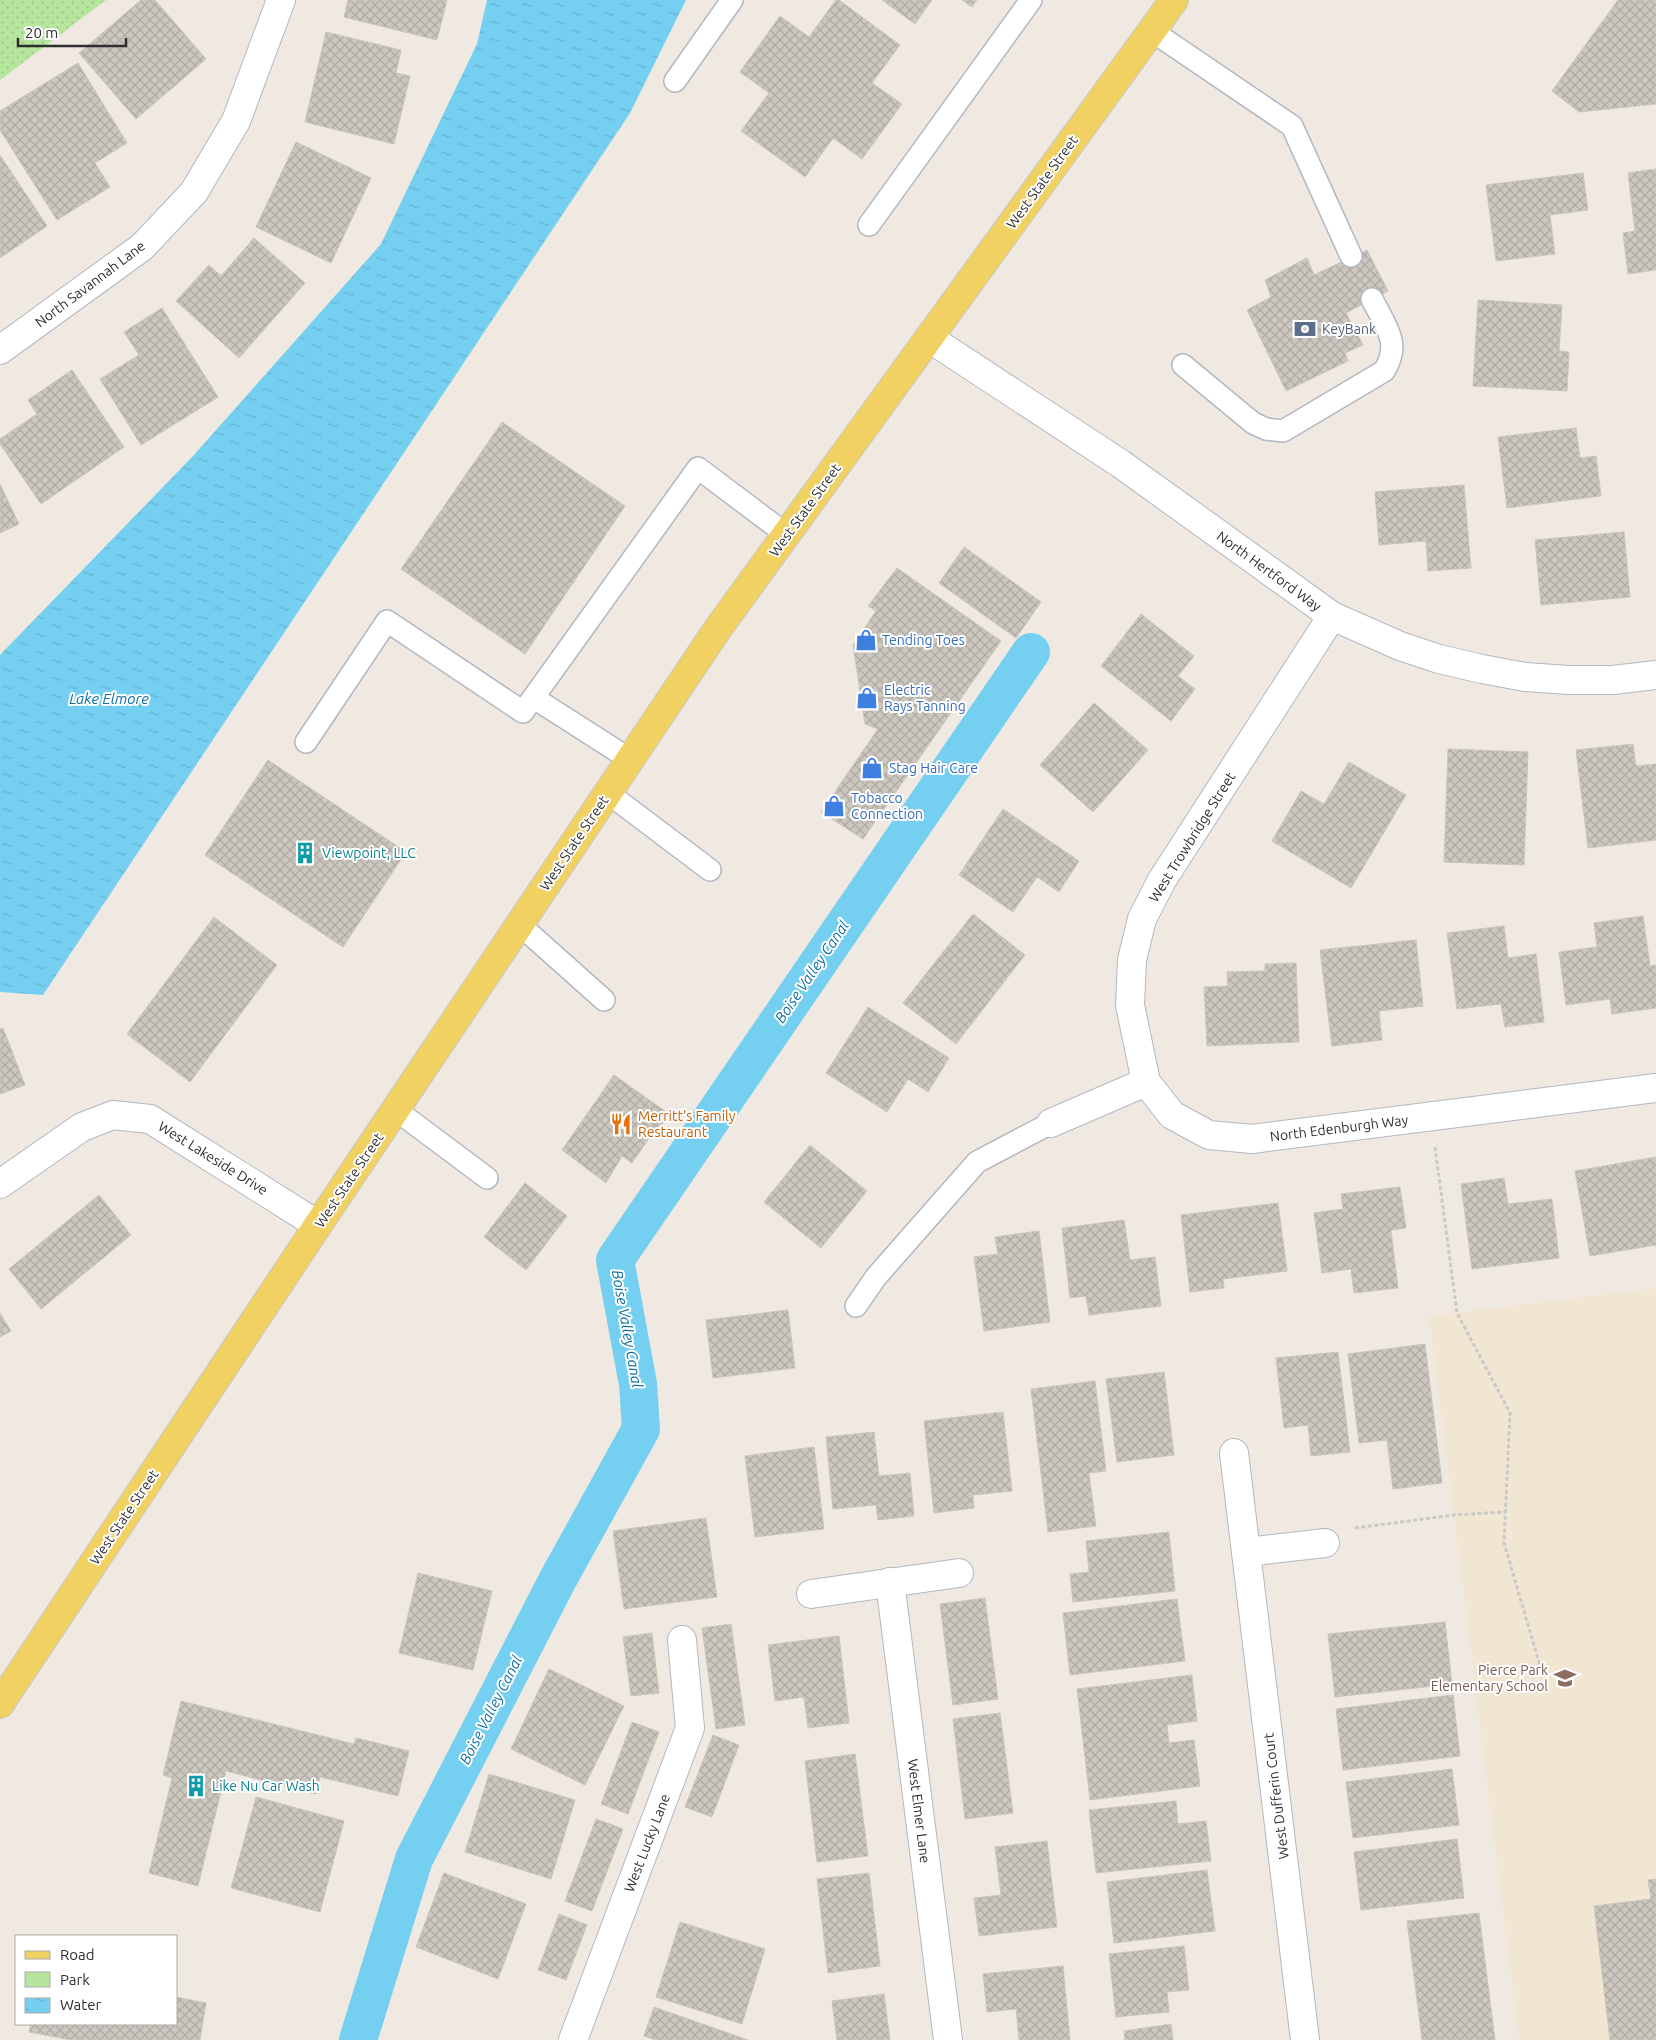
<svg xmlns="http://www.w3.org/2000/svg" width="1656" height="2040" font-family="Ubuntu,sans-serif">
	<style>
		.education { fill: #f0e6d1 }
		.green { fill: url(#green-dots) }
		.water { fill: url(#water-ripples) }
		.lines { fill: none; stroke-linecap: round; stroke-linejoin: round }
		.canal { stroke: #75cff0; stroke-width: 38 }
		.building { fill: url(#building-cross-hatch); stroke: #cbc5ba }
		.lane-casing { stroke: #b4b7c1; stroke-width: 24 }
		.street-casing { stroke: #b4b7c1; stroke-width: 30 }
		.primary-casing { stroke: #c9c9c9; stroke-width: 30 }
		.path { stroke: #c9c9c9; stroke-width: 3; stroke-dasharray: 4 2.5; stroke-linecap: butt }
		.lane { stroke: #fff; stroke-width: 21 }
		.street { stroke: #fff; stroke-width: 28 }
		.primary { stroke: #f2d163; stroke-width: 28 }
		.labels { text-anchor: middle; stroke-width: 4; stroke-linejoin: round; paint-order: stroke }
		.street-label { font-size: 14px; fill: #2e2e2e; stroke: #fff }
		.service-label { font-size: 14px; fill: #4e5e75; stroke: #fff; text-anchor: start }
		.shop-label { font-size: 14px; fill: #366cbe; stroke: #fff; text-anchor: start }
		.culture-label { font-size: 14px; fill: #0d838f; stroke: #fff; text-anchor: start }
		.food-label { font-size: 14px; fill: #c56008; stroke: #fff; text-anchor: start }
		.education-label { font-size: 14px; fill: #785e54; stroke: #fff; text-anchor: end }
		.water-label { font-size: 15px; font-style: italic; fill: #0d6fa3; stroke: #fff }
	</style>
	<defs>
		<pattern id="green-dots" width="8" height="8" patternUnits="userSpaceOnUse" patternTransform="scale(1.25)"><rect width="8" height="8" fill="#b6e59e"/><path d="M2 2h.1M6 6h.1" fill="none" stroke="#9dc588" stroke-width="1.8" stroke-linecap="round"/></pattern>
		<pattern id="water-ripples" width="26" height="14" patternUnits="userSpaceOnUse" patternTransform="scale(1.25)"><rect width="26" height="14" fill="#75cff0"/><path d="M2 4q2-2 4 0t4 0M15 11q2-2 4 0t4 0" fill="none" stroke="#66b2ce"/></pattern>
		<pattern id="building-cross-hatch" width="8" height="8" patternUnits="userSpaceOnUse" patternTransform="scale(1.25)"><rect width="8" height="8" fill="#cbc7bf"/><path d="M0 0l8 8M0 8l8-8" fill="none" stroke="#afaba4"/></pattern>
	</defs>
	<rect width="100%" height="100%" fill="#efe9e1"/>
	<path class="education" d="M1656 1288V2040H1519L1429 1316Z"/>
	<path class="green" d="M0 0H106L0 80Z"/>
	<path class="water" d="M487 0H686L630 113 43 995 0 992V655L193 456 381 244 477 44Z"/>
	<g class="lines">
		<path class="canal" d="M358 2040 414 1859 557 1581 641 1429 638 1384 615 1260 1031 652"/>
	</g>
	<g class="building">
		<path d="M141 0H155L206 59 136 119 79 53Z"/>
		<path d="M348 0H447L437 40 344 17Z"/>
		<path d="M836 0H839L900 45 872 83 902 104 862 159 833 138 805 177 741 131 769 93 740 72 780 16 809 37Z"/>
		<path d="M882 0H932L915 24Z"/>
		<path d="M962 0H977L972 7Z"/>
		<path d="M1618 0H1656V104L1579 112 1552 91Z"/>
		<path d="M326 32 401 50 396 73 410 76 394 144 305 122Z"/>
		<path d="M78 63 127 143 95 163 110 187 57 220 0 130V111Z"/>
		<path d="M296 142 371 178 331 263 256 227Z"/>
		<path d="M0 155 47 226 0 258Z"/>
		<path d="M1656 169V270L1628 274 1623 233 1635 231 1628 173Z"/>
		<path d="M1583 173 1588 210 1550 215 1555 254 1496 261 1486 185Z"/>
		<path d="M254 238 305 283 239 358 176 301 209 265 221 276Z"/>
		<path d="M1367 250 1388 291 1346 313 1363 345 1345 353 1348 361 1286 391 1247 310 1271 297 1265 280 1307 258 1314 275Z"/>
		<path d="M1478 300 1562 305 1559 351 1569 352 1567 391 1473 386Z"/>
		<path d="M162 308 218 397 141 445 100 379 139 355 124 332Z"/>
		<path d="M72 370 124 447 41 504 0 444V439L37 414 28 400Z"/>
		<path d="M502 422 625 506 525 654 401 569Z"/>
		<path d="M1576 428 1580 458 1596 456 1601 496 1507 508 1498 437Z"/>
		<path d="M0 484 19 524 0 533Z"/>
		<path d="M1464 485 1471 568 1428 571 1426 541 1379 545 1375 492Z"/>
		<path d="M1624 532 1630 597 1541 605 1535 540Z"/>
		<path d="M964 547 1041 602 1016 638 939 583Z"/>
		<path d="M897 568 1001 641 863 839 821 812 878 729 865 724 853 645 876 611 868 606Z"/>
		<path d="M1141 614 1194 656 1178 676 1195 689 1171 721 1101 666Z"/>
		<path d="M1094 703 1148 750 1093 812 1040 765Z"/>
		<path d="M1633 744 1636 766 1656 764V840L1588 848 1576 750Z"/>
		<path d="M1448 749 1528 752 1524 865 1444 862Z"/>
		<path d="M268 760 406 852 343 947 205 855Z"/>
		<path d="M1349 762 1406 795 1351 888 1272 841 1301 791 1324 804Z"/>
		<path d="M1003 809 1079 861 1059 892 1037 877 1013 912 959 875Z"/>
		<path d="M973 914 1025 955 956 1044 903 1003Z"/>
		<path d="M1643 916 1650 966 1656 965V1008L1612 1014 1610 999 1566 1005 1559 952 1597 947 1594 923Z"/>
		<path d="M214 917 277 965 190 1082 127 1034Z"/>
		<path d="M1504 926 1508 958 1536 954 1544 1022 1505 1027 1501 1004 1457 1009 1447 933Z"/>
		<path d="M1416 940 1423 1006 1379 1011 1382 1040 1332 1046 1320 950Z"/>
		<path d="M1296 963 1299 1042 1207 1046 1204 987 1228 986 1227 972 1265 971V964Z"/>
		<path d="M868 1007 949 1058 928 1092 908 1079 887 1112 826 1073Z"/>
		<path d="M3 1028 25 1085 0 1094V1029Z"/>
		<path d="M614 1075 669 1114 655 1136 652 1134 632 1163 622 1156 606 1183 562 1150Z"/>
		<path d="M810 1145 867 1191 821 1248 764 1202Z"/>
		<path d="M1656 1157V1245L1590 1256 1575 1171Z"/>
		<path d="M1504 1178 1508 1204 1552 1199 1559 1258 1472 1269 1461 1184Z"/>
		<path d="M525 1183 567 1216 526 1270 484 1237Z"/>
		<path d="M1400 1187 1406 1228 1391 1230 1398 1288 1354 1293 1351 1269 1322 1273 1314 1213 1343 1209 1341 1194Z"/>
		<path d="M99 1195 131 1235 41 1309 9 1269Z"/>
		<path d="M1278 1203 1287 1271 1223 1279 1224 1288 1190 1292 1181 1215Z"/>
		<path d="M1124 1220 1130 1260 1155 1257 1161 1306 1089 1315 1086 1296 1070 1298 1062 1228Z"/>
		<path d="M1039 1231 1050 1322 984 1331 974 1257 998 1254 995 1237Z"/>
		<path d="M788 1310 795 1368 713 1378 706 1320Z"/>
		<path d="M0 1313 11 1331 0 1337Z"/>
		<path d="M1425 1344 1442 1483 1393 1489 1387 1440 1359 1443 1348 1354Z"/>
		<path d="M1338 1352 1350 1452 1311 1456 1308 1425 1284 1428 1276 1358Z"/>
		<path d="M1164 1372 1174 1455 1117 1462 1106 1379Z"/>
		<path d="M1095 1381 1106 1471 1089 1473 1096 1526 1048 1532 1031 1389Z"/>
		<path d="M1003 1412 1012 1491 973 1495 974 1508 934 1513 924 1421Z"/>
		<path d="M874 1432 879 1476 910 1473 914 1516 878 1520 876 1505 833 1509 826 1437Z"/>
		<path d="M814 1447 824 1529 755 1537 745 1456Z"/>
		<path d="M706 1518 717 1597 624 1609 613 1531Z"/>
		<path d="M1169 1532 1175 1591 1073 1602 1070 1574 1089 1572 1086 1541Z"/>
		<path d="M418 1573 492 1591 473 1670 399 1653Z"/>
		<path d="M985 1598 998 1699 953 1705 940 1604Z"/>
		<path d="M1177 1599 1185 1661 1070 1675 1063 1613Z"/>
		<path d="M1445 1622 1452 1684 1335 1697 1328 1634Z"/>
		<path d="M731 1624 745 1725 716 1729 702 1628Z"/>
		<path d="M652 1633 659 1693 631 1696 623 1637Z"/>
		<path d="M839 1636 849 1723 808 1728 804 1697 775 1701 768 1645Z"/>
		<path d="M549 1669 624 1706 585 1785 511 1749Z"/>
		<path d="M1192 1675 1197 1721 1167 1725 1169 1743 1194 1740 1200 1786 1090 1800 1077 1689Z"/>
		<path d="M1453 1695 1460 1756 1343 1770 1336 1709Z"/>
		<path d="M181 1701 354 1744 356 1738 409 1751 398 1796 320 1777 316 1794 226 1771 198 1886 149 1873 172 1778 163 1775Z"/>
		<path d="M1000 1713 1013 1813 965 1819 953 1719Z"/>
		<path d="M632 1722 659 1732 628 1814 601 1804Z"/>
		<path d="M713 1735 739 1745 712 1817 685 1807Z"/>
		<path d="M855 1754 868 1856 817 1862 805 1761Z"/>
		<path d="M1452 1769 1459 1825 1353 1838 1346 1782Z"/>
		<path d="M489 1774 575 1800 551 1879 465 1852Z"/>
		<path d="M256 1797 344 1821 320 1912 231 1888Z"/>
		<path d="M1176 1801 1178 1824 1206 1821 1211 1861 1096 1873 1089 1810Z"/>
		<path d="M596 1819 623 1829 592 1911 565 1901Z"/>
		<path d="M1457 1839 1464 1898 1361 1910 1354 1852Z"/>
		<path d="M1047 1841 1057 1927 979 1936 974 1898 1001 1895 995 1847Z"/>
		<path d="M1207 1870 1215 1931 1114 1943 1107 1882Z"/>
		<path d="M444 1873 526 1904 498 1979 416 1947Z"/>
		<path d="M869 1873 880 1966 828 1973 817 1879Z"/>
		<path d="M1656 1879V2040H1610L1594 1906 1651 1899 1648 1880Z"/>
		<path d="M1479 1913 1495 2040H1422L1407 1921Z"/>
		<path d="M559 1914 587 1925 566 1980 538 1970Z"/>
		<path d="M680 1922 765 1949 742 2024 656 1997Z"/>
		<path d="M1184 1946 1189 1990 1167 1992 1169 2012 1116 2017 1109 1954Z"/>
		<path d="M1063 1966 1070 2040H1019L1016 2009 987 2012 983 1974Z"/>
		<path d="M884 1994 890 2040H837L832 2001Z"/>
		<path d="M176 1997 206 2003 200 2040H71L29 2032 31 2024H176Z"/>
		<path d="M654 2007 748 2040H656L644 2036Z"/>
		<path d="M1171 2024 1173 2040H1125L1124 2031Z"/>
	</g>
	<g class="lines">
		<g class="lane-casing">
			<g id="lane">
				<path d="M1152 31 1292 126 1351 256"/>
				<path d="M675 81 732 0"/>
				<path d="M869 225 1031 0"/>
				<path d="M1183 365 1253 423 1266 429 1283 431 1384 371C1402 343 1385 326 1372 299"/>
				<path d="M534 698 631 760"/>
				<path d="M306 742 387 621 523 712 698 468 787 535"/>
				<path d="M608 793 710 870"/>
				<path d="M520 925 604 1000"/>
				<path d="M396 1110 487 1178"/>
				<path d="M856 1306 876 1277 977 1162 1051 1123"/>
			</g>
		</g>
		<g class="street-casing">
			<g id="street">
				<path d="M929 338 1121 464 1332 616 1400 646 1439 659 1482 669 1525 677 1569 680H1613L1656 675"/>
				<path d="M0 350 142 247 194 192 236 121 281 0"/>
				<path d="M1332 616 1162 880 1142 919 1132 960 1130 1005 1146 1082 1172 1115 1209 1135 1252 1139 1656 1088"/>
				<path d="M1051 1123 1146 1082"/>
				<path d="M0 1184 82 1127 113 1115 150 1119 318 1225"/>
				<path d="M1234 1453 1305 2040"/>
				<path d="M1246 1552 1325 1543"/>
				<path d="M890 1582 948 2040"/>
				<path d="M811 1594 959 1573"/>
				<path d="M573 2040 690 1728 682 1640"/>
			</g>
		</g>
		<g class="primary-casing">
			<path id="primary" d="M0 1704 318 1225 717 630 1174 0"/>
		</g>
		<g class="path">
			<path d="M1435 1147 1457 1313 1510 1413 1504 1543 1541 1669"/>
			<path d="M1355 1528 1454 1515 1505 1512"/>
		</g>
		<use href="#lane" class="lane"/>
		<use href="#street" class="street"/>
		<use href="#primary" class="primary"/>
	</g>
	<defs>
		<g id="bank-bare" transform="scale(1.725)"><path d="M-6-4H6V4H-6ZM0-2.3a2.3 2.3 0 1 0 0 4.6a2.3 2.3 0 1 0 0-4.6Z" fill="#5c6f8a" stroke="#fff" stroke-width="2.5" paint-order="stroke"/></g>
		<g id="shop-bare" transform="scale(1.725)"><path d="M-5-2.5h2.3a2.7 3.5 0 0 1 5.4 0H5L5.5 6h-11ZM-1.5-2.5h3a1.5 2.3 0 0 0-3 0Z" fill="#3f7fe0" stroke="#fff" stroke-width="2.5" paint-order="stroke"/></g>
		<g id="building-bare" transform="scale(1.725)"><path d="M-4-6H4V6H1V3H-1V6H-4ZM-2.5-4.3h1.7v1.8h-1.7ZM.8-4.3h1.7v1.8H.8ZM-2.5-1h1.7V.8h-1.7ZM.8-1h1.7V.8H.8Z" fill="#0f9aa8" stroke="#fff" stroke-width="2.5" paint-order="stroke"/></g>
		<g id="restaurant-bare" transform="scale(1.725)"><path d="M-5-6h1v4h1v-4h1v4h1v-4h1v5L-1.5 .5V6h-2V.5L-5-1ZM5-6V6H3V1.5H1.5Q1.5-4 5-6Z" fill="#e8710a" stroke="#fff" stroke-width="2.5" paint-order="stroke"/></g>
		<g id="school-bare" transform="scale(1.725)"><path d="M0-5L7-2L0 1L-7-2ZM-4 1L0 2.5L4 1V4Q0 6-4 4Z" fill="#8d6e63" stroke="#fff" stroke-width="2.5" paint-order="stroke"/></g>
	</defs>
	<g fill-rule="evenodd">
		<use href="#bank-bare" x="1305" y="329"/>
		<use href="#shop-bare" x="866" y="640"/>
		<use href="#shop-bare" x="867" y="698"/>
		<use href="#shop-bare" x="872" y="768"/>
		<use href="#shop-bare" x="834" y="806"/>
		<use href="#building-bare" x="305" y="853"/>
		<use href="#restaurant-bare" x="621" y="1124"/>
		<use href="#school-bare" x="1565" y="1678"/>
		<use href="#building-bare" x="196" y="1786"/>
	</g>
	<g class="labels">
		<g class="street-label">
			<text transform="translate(1042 182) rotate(-54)" y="5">West State Street</text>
			<text transform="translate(90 284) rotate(-37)" y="5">North Savannah Lane</text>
			<text transform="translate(805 510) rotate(-54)" y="5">West State Street</text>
			<text transform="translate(1269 571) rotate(36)" y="5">North Hertford Way</text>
			<text transform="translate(1192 837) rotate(-58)" y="5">West Trowbridge Street</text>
			<text transform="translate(574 843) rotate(-56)" y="5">West State Street</text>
			<text transform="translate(1339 1128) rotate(-7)" y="5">North Edenburgh Way</text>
			<text transform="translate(213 1158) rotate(32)" y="5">West Lakeside Drive</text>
			<text transform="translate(349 1180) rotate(-56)" y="5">West State Street</text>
			<text transform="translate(124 1517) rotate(-56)" y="5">West State Street</text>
			<text transform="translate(1276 1796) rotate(-97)" y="5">West Dufferin Court</text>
			<text transform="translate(919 1811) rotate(83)" y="5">West Elmer Lane</text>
			<text transform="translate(647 1843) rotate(-69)" y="5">West Lucky Lane</text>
		</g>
		<g class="service-label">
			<text x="1322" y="334">KeyBank</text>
		</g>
		<g class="shop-label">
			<text x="882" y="645">Tending Toes</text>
			<text x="884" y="695">Electric<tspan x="884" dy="16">Rays Tanning</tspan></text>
			<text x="889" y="773">Stag Hair Care</text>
			<text x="851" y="803">Tobacco<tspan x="851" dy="16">Connection</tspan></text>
		</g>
		<g class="culture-label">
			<text x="322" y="858">Viewpoint, LLC</text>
			<text x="212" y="1791">Like Nu Car Wash</text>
		</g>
		<g class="food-label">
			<text x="638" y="1121">Merritt's Family<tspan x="638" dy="16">Restaurant</tspan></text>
		</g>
		<g class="education-label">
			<text x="1548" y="1675">Pierce Park<tspan x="1548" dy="16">Elementary School</tspan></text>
		</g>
		<g class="water-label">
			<text x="109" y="704">Lake Elmore</text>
			<text transform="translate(812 972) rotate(-56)" y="5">Boise Valley Canal</text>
			<text transform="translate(627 1329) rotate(80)" y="5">Boise Valley Canal</text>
			<text transform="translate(491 1710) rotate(-63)" y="5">Boise Valley Canal</text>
		</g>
	</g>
	<rect x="15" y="1935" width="162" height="90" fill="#ffffff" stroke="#ababab"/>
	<rect x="25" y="1951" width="25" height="8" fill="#f2d163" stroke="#ababab"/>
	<text x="60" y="1960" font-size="15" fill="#2e2e2e">Road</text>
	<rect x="25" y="1972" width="25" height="15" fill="#b6e59e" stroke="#ababab"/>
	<text x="60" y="1985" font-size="15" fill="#2e2e2e">Park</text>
	<rect x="25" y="1998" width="25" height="15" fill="url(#water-ripples)" stroke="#ababab"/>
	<text x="60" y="2010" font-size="15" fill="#2e2e2e">Water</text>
	<path d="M18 38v8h108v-8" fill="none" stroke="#2e2e2e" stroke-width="2.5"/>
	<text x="25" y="38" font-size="15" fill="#2e2e2e" stroke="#ffffff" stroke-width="4" paint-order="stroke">20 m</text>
</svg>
